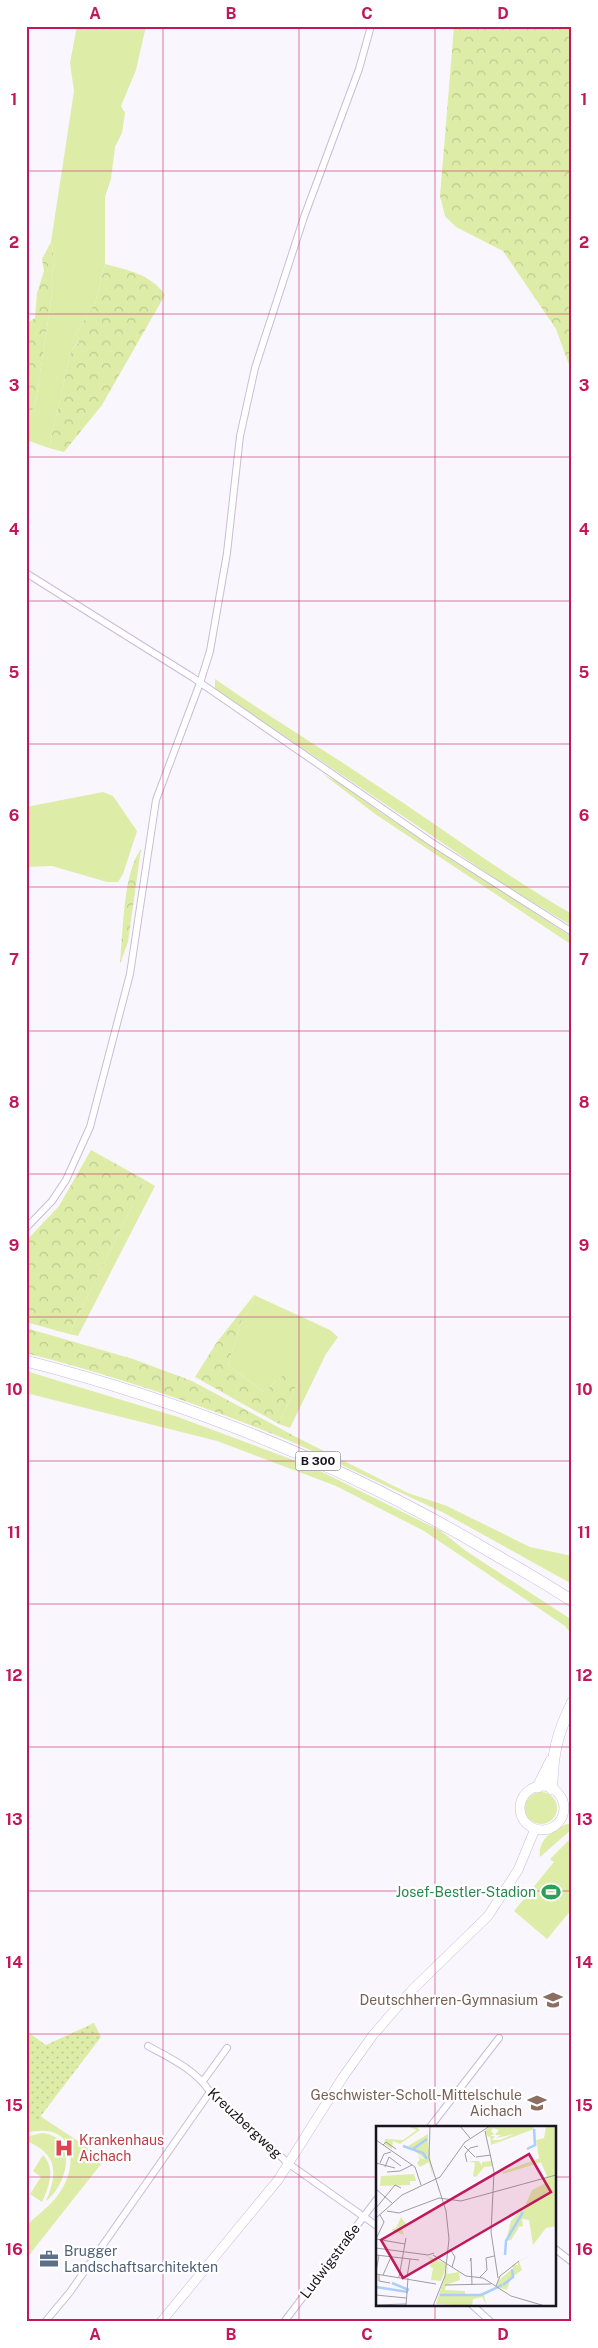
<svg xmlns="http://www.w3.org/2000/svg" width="598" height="2348" font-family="'Public Sans',sans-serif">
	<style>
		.grass { fill: #ddeda8 }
		.forest { fill: url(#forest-crowns) }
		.park { fill: url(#park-dots) }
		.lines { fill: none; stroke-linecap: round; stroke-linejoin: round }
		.minor-casing { stroke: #cabbdc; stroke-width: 8 }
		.secondary-casing { stroke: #cabbdc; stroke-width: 10 }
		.trunk-casing { stroke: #cabbdc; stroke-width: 12 }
		.minor { stroke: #fff; stroke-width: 6 }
		.secondary { stroke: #fff; stroke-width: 9 }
		.trunk { stroke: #fff; stroke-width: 11 }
		.grid { fill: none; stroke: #c2185b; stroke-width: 1; stroke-opacity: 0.55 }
		.labels { text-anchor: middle; stroke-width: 4.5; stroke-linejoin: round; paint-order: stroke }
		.shield { fill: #fff; stroke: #5e5a62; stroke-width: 1 }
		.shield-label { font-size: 12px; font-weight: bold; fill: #19141f }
		.leisure-label { font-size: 14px; fill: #27864d; stroke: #fff; text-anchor: end }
		.education-label { font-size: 14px; fill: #785e54; stroke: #fff; text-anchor: end }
		.street-label { font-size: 14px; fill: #19141f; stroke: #fff }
		.health-label { font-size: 14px; fill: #be3a42; stroke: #fff; text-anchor: start }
		.service-label { font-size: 14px; fill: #4e5e75; stroke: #fff; text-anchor: start }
		.inset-river { fill: none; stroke: #accefc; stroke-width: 2.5 }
		.inset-road { fill: none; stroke: #9f9ca4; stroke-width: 1 }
		.view { fill: #c2185b; fill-opacity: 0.15; stroke: #c2185b; stroke-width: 2.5 }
		.inset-edge { fill: none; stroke: #19141f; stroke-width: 2.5 }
		.neatline { fill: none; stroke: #c2185b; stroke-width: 2 }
		.grid-label { font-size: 16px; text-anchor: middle; font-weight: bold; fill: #c2185b }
	</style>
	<defs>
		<pattern id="forest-crowns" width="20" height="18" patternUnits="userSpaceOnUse" patternTransform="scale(1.25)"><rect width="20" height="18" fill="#ddeda8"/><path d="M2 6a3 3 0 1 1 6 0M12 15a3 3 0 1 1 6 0" fill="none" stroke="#bdca90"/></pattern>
		<pattern id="park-dots" width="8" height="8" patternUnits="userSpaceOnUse" patternTransform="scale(1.25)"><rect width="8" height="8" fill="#ddeda8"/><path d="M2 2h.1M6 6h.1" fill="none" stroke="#bdca90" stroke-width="1.8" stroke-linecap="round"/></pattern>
	</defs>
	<rect width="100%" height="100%" fill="#f9f6fd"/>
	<g class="grass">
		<path d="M77 26H146L136 70 121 106 125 113 122 133 115 147 111 179 105 197V264L95 303 76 334 79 341 71 351 49 448 26 440V425L36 401 53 287 51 277 55 263 51 242 74 91 70 63Z"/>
		<path d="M215 679C265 714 317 745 367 779 437 824 501 873 572 914V926L512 890 215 689Z"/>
		<path d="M323 774 343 785 380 812 572 937V945L375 814Z"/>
		<path d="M103 792 113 796 137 831 123 874 118 882H107L52 866 26 867V807Z"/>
		<path d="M145 1180 155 1186 78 1336 69 1334Z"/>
		<path d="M254 1295 330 1330 338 1337 326 1354 290 1428 279 1424 299 1379 282 1376 264 1392 228 1365 241 1322 252 1305Z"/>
		<path d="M26 1371 178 1417 312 1467 441 1531 466 1551 572 1620V1635L565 1626 424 1531 336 1486 217 1441 26 1393Z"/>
		<path d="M300 1439 408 1493 447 1506 530 1547 572 1556V1584L444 1513 297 1444Z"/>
		<circle cx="541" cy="1808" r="16"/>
		<path d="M572 1823V1829L540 1857C537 1839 556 1826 572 1823Z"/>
		<path d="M572 1837V1909L547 1939 514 1911 554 1862 550 1859Z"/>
		<path d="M28 2108 105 2159 26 2259V2226C35 2217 47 2208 54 2200 80 2172 79 2119 26 2133Z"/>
		<path d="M42 2133C79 2136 68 2185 46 2201 58 2174 58 2153 26 2141V2137Z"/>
		<path d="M43 2155C56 2168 49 2187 42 2202L30 2194 41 2177 33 2171Z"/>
	</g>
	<g class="forest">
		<path d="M454 26H572V373L556 329 503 251 456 227 445 216 440 196Z"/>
		<path d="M51 242 55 263 51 277 53 287 36 401 26 425V324L35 318 37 293 44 271 42 259Z"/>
		<path d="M105 264C127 270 151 274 165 295L102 405 64 452 49 448 71 351 79 342 76 334 95 303Z"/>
		<path d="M141 849 128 942 120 964C123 932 123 873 141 849Z"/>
		<path d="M91 1150 145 1180 69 1334 26 1322V1241L59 1206Z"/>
		<path d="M254 1295 252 1305 241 1322 228 1365 264 1392 282 1376 298 1371 299 1379 279 1424 195 1377 217 1342Z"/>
		<path d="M26 1328 133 1359 192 1381 300 1439 297 1444C209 1407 119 1377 26 1353Z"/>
	</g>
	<path class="park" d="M94 2023 101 2037 37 2121 26 2120V2031L46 2045Z"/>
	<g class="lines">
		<g class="minor-casing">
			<g id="minor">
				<path d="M26 573 192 677 431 842 572 932"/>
				<path d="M26 1228 52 1201 66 1180 90 1127 130 974 156 800 200 683 210 651 227 553 240 436 255 368 304 217 359 69 371 26"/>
				<path d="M148 2046C170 2058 196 2070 210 2092L289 2164 377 2226"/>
				<path d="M203 2081 227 2048"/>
				<path d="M430 2127 499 2038"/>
				<path d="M554 2248 572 2262"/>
				<path d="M471 2304 491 2322"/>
				<path d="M45 2322 70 2292 210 2092"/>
				<path d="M284 2322 377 2199"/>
			</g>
		</g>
		<g class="secondary-casing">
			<g id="secondary">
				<circle cx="542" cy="1808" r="22"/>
				<path d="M161 2322 278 2180 343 2077 373 2035 413 1989 488 1916 518 1870 535 1829"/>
			</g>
		</g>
		<g class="trunk-casing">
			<g id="trunk">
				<path d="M26 1361C191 1403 349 1467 494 1554 520 1569 547 1584 572 1601"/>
				<path d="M538 1787 551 1761"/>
				<path d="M552 1789C552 1755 557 1734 572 1703"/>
			</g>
		</g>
		<use href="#minor" class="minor"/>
		<use href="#secondary" class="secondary"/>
		<use href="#trunk" class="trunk"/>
	</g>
	<path class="grid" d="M163 26V2322M299 26V2322M435 26V2127M26 171H572M26 314H572M26 457H572M26 601H572M26 744H572M26 887H572M26 1031H572M26 1174H572M26 1317H572M26 1461H572M26 1604H572M26 1747H572M26 1891H572M26 2034H572M26 2177H377M554 2177H572M435 2304V2322"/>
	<defs>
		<g id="stadium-bare" transform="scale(1.5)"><path d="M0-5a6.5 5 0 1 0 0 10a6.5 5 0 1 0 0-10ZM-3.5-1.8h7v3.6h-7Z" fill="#2e9e5b" stroke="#fff" stroke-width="2.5" paint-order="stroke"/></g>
		<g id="school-bare" transform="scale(1.5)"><path d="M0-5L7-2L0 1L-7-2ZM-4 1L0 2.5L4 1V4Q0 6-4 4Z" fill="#8d6e63" stroke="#fff" stroke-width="2.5" paint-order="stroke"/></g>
		<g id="hospital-bare" transform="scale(1.5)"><path d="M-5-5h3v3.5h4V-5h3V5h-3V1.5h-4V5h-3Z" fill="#e0444e" stroke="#fff" stroke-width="2.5" paint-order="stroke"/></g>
		<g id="office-bare" transform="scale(1.5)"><path d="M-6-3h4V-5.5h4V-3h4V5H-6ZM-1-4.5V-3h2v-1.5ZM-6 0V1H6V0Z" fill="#5c6f8a" stroke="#fff" stroke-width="2.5" paint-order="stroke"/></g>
	</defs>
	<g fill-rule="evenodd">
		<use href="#stadium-bare" x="551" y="1892"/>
		<use href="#school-bare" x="553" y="2000"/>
		<use href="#school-bare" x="537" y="2103"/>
		<use href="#hospital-bare" x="64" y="2148"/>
		<use href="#office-bare" x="49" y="2259"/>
	</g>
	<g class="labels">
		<rect class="shield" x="295.5" y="1451.5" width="45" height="19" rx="4"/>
		<g class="shield-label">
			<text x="318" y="1465">B 300</text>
		</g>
		<g class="leisure-label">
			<text x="536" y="1897">Josef-Bestler-Stadion</text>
		</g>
		<g class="education-label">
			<text x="538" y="2005">Deutschherren-Gymnasium</text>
			<text x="522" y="2100">Geschwister-Scholl-Mittelschule<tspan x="522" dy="16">Aichach</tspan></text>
		</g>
		<g class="street-label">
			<text transform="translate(245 2123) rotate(43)" y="5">Kreuzbergweg</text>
			<text transform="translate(330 2261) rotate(-53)" y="5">Ludwigstraße</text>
		</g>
		<g class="health-label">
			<text x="79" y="2145">Krankenhaus<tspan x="79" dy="16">Aichach</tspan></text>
		</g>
		<g class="service-label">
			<text x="64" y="2256">Brugger<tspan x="64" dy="16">Landschaftsarchitekten</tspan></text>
		</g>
	</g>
	<g transform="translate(376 2126)">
		<rect width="180" height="180" fill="#f9f6fd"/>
		<path d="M31 0H39L44 4 24 18 17 15 16 23 8 18 9 13 27 14 41 4ZM52 8V16L57 52 53 36 44 41 41 37 44 33 41 30 50 34 32 20ZM164 32 166 36 127 48 126 46ZM147 82 142 103 135 114 130 115 135 95ZM158 128 143 135 146 144 135 152 131 164 121 161 122 155 136 143 138 147 136 139H142V135ZM51 130 71 138 65 155 55 154 57 142 54 141 55 134ZM72 140 71 148 83 146 84 154 70 159 69 164 89 165V169L96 170 122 162 108 169 110 178 106 171 97 173 96 180 60 178Z" fill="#ddeda8"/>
		<path d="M115 0H157L158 3 115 19 114 10H119L116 14H124L138 8 120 12 125 9H119L123 4 117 2 115 5 118 8 112 11 109 5ZM180 0V100L170 102 157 119 153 94 146 93 147 100 142 101 141 98 156 64 172 56 165 53 171 50 163 32 160 14 168 12 170 1ZM93 35H103L106 40V36L116 35 117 40 108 41 100 51 97 50 99 37Z" fill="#ddeda8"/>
		<path d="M25 91 30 98 26 103 28 109 15 104 20 102Z" fill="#ddeda8"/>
		<path d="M38 48 40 55H34V59L4 60 5 50Z" fill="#ddeda8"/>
		<path class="inset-river" d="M27 20 47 27 51 33M37 23 51 13M151 23 159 19 158 3M129 129 130 115 147 86M16 157 33 164M127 159 137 151 136 143M0 161 32 166M64 169H105L126 159"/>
		<path class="inset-road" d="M54 0 53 32 70 85 73 113 69 150 57 180M84 0 94 12M109 5 118 46 115 106 122 152M0 14 39 41 45 59M7 19 10 16 20 23M88 20 99 31M100 31 115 29M91 36 89 28 94 22 102 20M0 37 19 42M4 37 8 28 15 26M9 41 13 31 25 40M11 46 24 45 36 39M0 63 16 77M0 82 19 59 25 62M11 85 23 87 63 72 85 75 180 49M0 92 26 69 64 51 89 16 114 0M0 113 29 118M0 113 8 96 4 89M0 122 52 129 58 127M74 123 79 131 76 141M0 129 43 134M57 129 90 150 107 152 135 170 169 180M94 135 95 132 96 159M0 146 3 129M0 148 60 158M3 149V155L14 157M7 149 15 131M23 151 30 112M31 151 34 133M104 151 111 144 110 132 118 130M69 159 115 158M120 160 124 150 143 135M0 169 30 172M0 179 30 178M30 180 32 152"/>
		<path class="view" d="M153 28 175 66 27 152 5 114Z"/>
		<rect width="180" height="180" class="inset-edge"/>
	</g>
	<rect width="598" height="2348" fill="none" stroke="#ffffff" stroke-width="55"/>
	<rect x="28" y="28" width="542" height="2292" class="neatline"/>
	<g class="grid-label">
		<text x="95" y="19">A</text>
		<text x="231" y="19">B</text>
		<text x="367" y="19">C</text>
		<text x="503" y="19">D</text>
		<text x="14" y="105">1</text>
		<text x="584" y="105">1</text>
		<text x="14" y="248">2</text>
		<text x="584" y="248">2</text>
		<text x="14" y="391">3</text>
		<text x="584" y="391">3</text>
		<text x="14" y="535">4</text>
		<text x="584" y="535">4</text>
		<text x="14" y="678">5</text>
		<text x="584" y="678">5</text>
		<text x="14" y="821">6</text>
		<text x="584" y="821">6</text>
		<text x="14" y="965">7</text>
		<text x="584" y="965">7</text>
		<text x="14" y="1108">8</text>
		<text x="584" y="1108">8</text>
		<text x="14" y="1251">9</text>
		<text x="584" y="1251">9</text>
		<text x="14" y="1395">10</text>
		<text x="584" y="1395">10</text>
		<text x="14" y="1538">11</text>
		<text x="584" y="1538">11</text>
		<text x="14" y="1681">12</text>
		<text x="584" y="1681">12</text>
		<text x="14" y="1825">13</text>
		<text x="584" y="1825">13</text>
		<text x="14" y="1968">14</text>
		<text x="584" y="1968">14</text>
		<text x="14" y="2111">15</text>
		<text x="584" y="2111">15</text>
		<text x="14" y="2255">16</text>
		<text x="584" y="2255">16</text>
		<text x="95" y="2340">A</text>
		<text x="231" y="2340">B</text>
		<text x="367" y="2340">C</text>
		<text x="503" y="2340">D</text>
	</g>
</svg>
